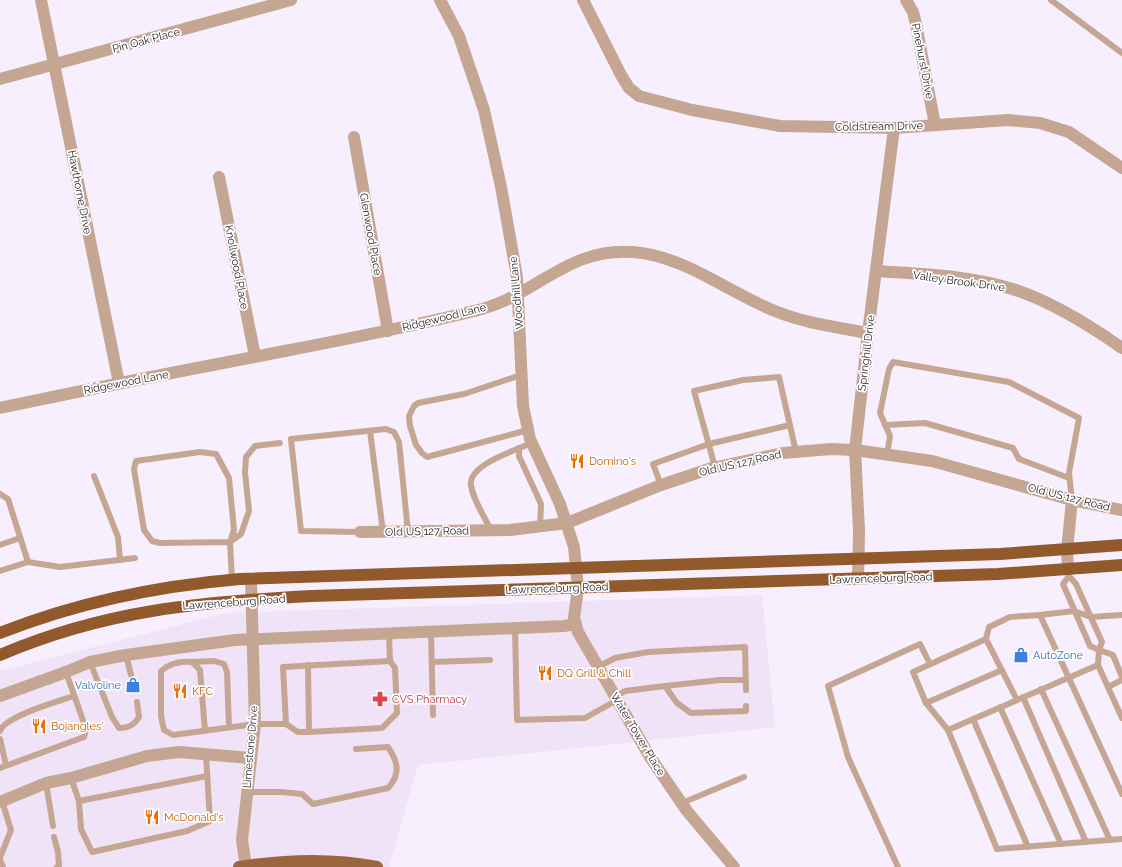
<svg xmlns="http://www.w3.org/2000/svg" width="1122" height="867" font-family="Raleway,sans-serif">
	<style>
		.built { fill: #f0e3f8 }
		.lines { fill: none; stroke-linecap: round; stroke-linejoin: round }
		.service { stroke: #c5a692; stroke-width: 6 }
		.minor { stroke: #c5a692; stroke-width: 12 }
		.primary { stroke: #9b653f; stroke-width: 12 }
		.trunk { stroke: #92592d; stroke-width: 12 }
		.labels { text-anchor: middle; stroke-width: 3.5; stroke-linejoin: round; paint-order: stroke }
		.street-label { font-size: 11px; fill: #211e23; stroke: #fff }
		.food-label { font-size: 11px; fill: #c56008; stroke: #fff; text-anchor: start }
		.shop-label { font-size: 11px; fill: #366cbe; stroke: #fff; text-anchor: start }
		.health-label { font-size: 11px; fill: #be3a42; stroke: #fff; text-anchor: start }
	</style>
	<rect width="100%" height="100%" fill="#f8effe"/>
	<path class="built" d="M762 595 775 727 418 765 389 867H0V671L226 613Z"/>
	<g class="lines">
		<g class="service">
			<path d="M1051 0 1122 53"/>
			<path d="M521 375 464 394 418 403 414 406 409 416 410 426 416 445 422 453 427 457 528 430"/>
			<path d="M885 425 925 423 1013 448 1019 459 1069 478"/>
			<path d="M370 431 383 532"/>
			<path d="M519 448V456L541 504 540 527"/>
			<path d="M887 455 890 436 880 413 889 369 893 362 1009 382 1079 418 1069 473 1072 500"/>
			<path d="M715 467 694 391 743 380 779 377 796 452"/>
			<path d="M94 476 118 537 120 560"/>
			<path d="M661 485 653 464 709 444 790 425"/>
			<path d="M0 494 8 499 28 562"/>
			<path d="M491 530C484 516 473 500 471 485 468 465 516 450 532 443"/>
			<path d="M360 532 301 531 291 439 386 429 394 432 399 442 408 532"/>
			<path d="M0 545 20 538"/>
			<path d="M1068 570 1069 576 1063 584 1090 646 1099 650 1102 642 1076 584 1069 576"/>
			<path d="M0 571 28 562 60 567 135 558"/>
			<path d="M232 580 230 542 234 530 229 478 216 454 200 452 136 461 134 469 144 530 152 541 160 543 230 542 241 534 249 511 245 472 246 457 255 446 280 443"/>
			<path d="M1040 615 1074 611 1091 617 1122 615"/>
			<path d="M515 628 517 720 585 718 617 700"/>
			<path d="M431 632 433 715"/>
			<path d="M986 639 1017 700"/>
			<path d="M126 655 131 675"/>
			<path d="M90 662 112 717 119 728C129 728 134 725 139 717L137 702"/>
			<path d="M192 662 214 661 224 664 227 672 229 727"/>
			<path d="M432 662 490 660"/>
			<path d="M1098 665 948 730 997 849 1122 839"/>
			<path d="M598 667 615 658 648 652 745 647 746 690"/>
			<path d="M1122 677 1113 655 1099 650 1098 665 1122 718"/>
			<path d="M665 686 720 680H745"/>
			<path d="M1108 687 1122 680"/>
			<path d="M1041 689 1110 840"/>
			<path d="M615 697 625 691 665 686 677 703 691 713 746 711V706"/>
			<path d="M1023 697 1086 842"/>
			<path d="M926 703 1002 670"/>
			<path d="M1000 707 1061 844"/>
			<path d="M973 719 1028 847"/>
			<path d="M286 724 298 732H309L308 665"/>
			<path d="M948 730 926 703 913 672 986 639 989 627 1010 617 1040 615 1122 794"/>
			<path d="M0 731C5 716 59 701 74 696"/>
			<path d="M205 731 200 670 192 662C180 661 170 663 161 671V716L164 730 173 735 255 724H286L283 667 390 661 389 634"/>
			<path d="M309 732 382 728 397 713 395 668 390 661"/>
			<path d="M0 739 6 765"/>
			<path d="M0 768 84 737 86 729 66 672"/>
			<path d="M71 778 79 801 81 829 92 852 187 831 210 821 206 755"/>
			<path d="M46 783 53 826"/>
			<path d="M247 792H281L302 794 313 804 388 788C401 774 398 762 388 747L356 749"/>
			<path d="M79 801 207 776"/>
			<path d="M682 803 744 777"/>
			<path d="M54 837 58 852 59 866 57 867"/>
			<path d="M0 858 11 830 2 801"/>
			<path d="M0 860 3 867"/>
			<path d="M898 867 848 757 828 686 920 644 930 664"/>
		</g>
		<g class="minor">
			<path d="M41 0 119 383"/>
			<path d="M440 0 459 36 484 110 501 187 517 277 523 406 530 439 560 504 574 547 578 588 574 618 578 632 650 757 687 811 734 867"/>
			<path d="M583 0 621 75 629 88 639 96 692 110 780 126 894 128 1008 120 1040 123 1069 132 1122 168"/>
			<path d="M906 0 913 12 916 24 935 125"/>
			<path d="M0 79 291 0"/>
			<path d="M354 137 388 331"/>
			<path d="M219 177 255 356"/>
			<path d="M876 271C920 274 967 275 1009 288 1047 299 1089 325 1122 348"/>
			<path d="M0 408C85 390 170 373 254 357 331 342 407 328 482 309 537 294 569 247 633 252 685 256 727 292 775 311 804 323 836 327 868 333"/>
			<path d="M360 532 510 530 567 523 661 485 712 468 783 453 831 449 855 450 932 461 1072 500 1122 510"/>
			<path d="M1068 570 1067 550 1072 500"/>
			<path d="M858 579 859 531 855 450 868 333 894 128"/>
			<path d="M0 696 66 672 90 662 126 655 235 640 564 626 576 624"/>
			<path d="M0 802 46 783 71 778 147 756 179 752 250 758"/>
			<path d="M246 867 242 840 255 724 251 579"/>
		</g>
		<path class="primary" d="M239 867C284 860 332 858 377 867"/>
		<g class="trunk">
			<path d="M0 633C78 602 157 586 240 579L1000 554 1122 545"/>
			<path d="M0 655C105 610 199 602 312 596L998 574 1122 565"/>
		</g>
	</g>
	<defs>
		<g id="restaurant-bare" transform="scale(1.2)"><path d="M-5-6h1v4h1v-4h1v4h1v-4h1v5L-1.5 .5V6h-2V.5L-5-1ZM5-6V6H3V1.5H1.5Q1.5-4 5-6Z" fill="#e8710a" stroke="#fff" stroke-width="2.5" paint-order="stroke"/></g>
		<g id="shop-bare" transform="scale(1.2)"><path d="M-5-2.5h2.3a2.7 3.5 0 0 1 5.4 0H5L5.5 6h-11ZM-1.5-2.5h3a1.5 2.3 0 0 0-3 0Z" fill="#3f7fe0" stroke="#fff" stroke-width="2.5" paint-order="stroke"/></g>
		<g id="pharmacy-bare" transform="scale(1.2)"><path d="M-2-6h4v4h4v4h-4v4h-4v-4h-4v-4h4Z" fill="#e0444e" stroke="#fff" stroke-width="2.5" paint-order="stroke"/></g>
	</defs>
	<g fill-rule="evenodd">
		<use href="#restaurant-bare" x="577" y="461"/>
		<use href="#shop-bare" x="1021" y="655"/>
		<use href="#restaurant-bare" x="545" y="673"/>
		<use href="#shop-bare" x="133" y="685"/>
		<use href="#restaurant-bare" x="180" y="691"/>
		<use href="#pharmacy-bare" x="380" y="699"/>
		<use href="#restaurant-bare" x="39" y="726"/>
		<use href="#restaurant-bare" x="152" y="817"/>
	</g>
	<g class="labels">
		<g class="street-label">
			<text transform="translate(146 40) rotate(-15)" y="4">Pin Oak Place</text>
			<text transform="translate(923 61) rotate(79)" y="4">Pinehurst Drive</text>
			<text transform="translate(879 126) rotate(-1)" y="4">Coldstream Drive</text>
			<text transform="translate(80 192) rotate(79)" y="4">Hawthorne Drive</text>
			<text transform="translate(371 234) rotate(80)" y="4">Glenwood Place</text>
			<text transform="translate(237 267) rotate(79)" y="4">Knollwood Place</text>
			<text transform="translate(959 281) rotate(8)" y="4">Valley Brook Drive</text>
			<text transform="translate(516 293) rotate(-95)" y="4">Woodhill Lane</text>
			<text transform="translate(444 317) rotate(-14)" y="4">Ridgewood Lane</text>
			<text transform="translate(866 353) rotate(-83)" y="4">Springhill Drive</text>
			<text transform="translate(126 382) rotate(-11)" y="4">Ridgewood Lane</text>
			<text transform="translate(740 463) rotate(-13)" y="4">Old US 127 Road</text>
			<text transform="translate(1069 497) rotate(14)" y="4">Old US 127 Road</text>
			<text transform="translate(427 531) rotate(-1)" y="4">Old US 127 Road</text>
			<text transform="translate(881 578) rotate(-2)" y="4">Lawrenceburg Road</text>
			<text transform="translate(557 588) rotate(-2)" y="4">Lawrenceburg Road</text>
			<text transform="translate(234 602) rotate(-4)" y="4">Lawrenceburg Road</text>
			<text transform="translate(638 734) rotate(59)" y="4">Water Tower Place</text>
			<text transform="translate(250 747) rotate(-85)" y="4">Limestone Drive</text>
		</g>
		<g class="food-label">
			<text x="589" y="465">Domino's</text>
			<text x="557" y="677">DQ Grill &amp; Chill</text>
			<text x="192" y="695">KFC</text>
			<text x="51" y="730">Bojangles'</text>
			<text x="164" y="821">McDonald's</text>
		</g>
		<g class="shop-label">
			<text x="1033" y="659">AutoZone</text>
			<text x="121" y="689" text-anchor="end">Valvoline</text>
		</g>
		<g class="health-label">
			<text x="392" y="703">CVS Pharmacy</text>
		</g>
	</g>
</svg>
